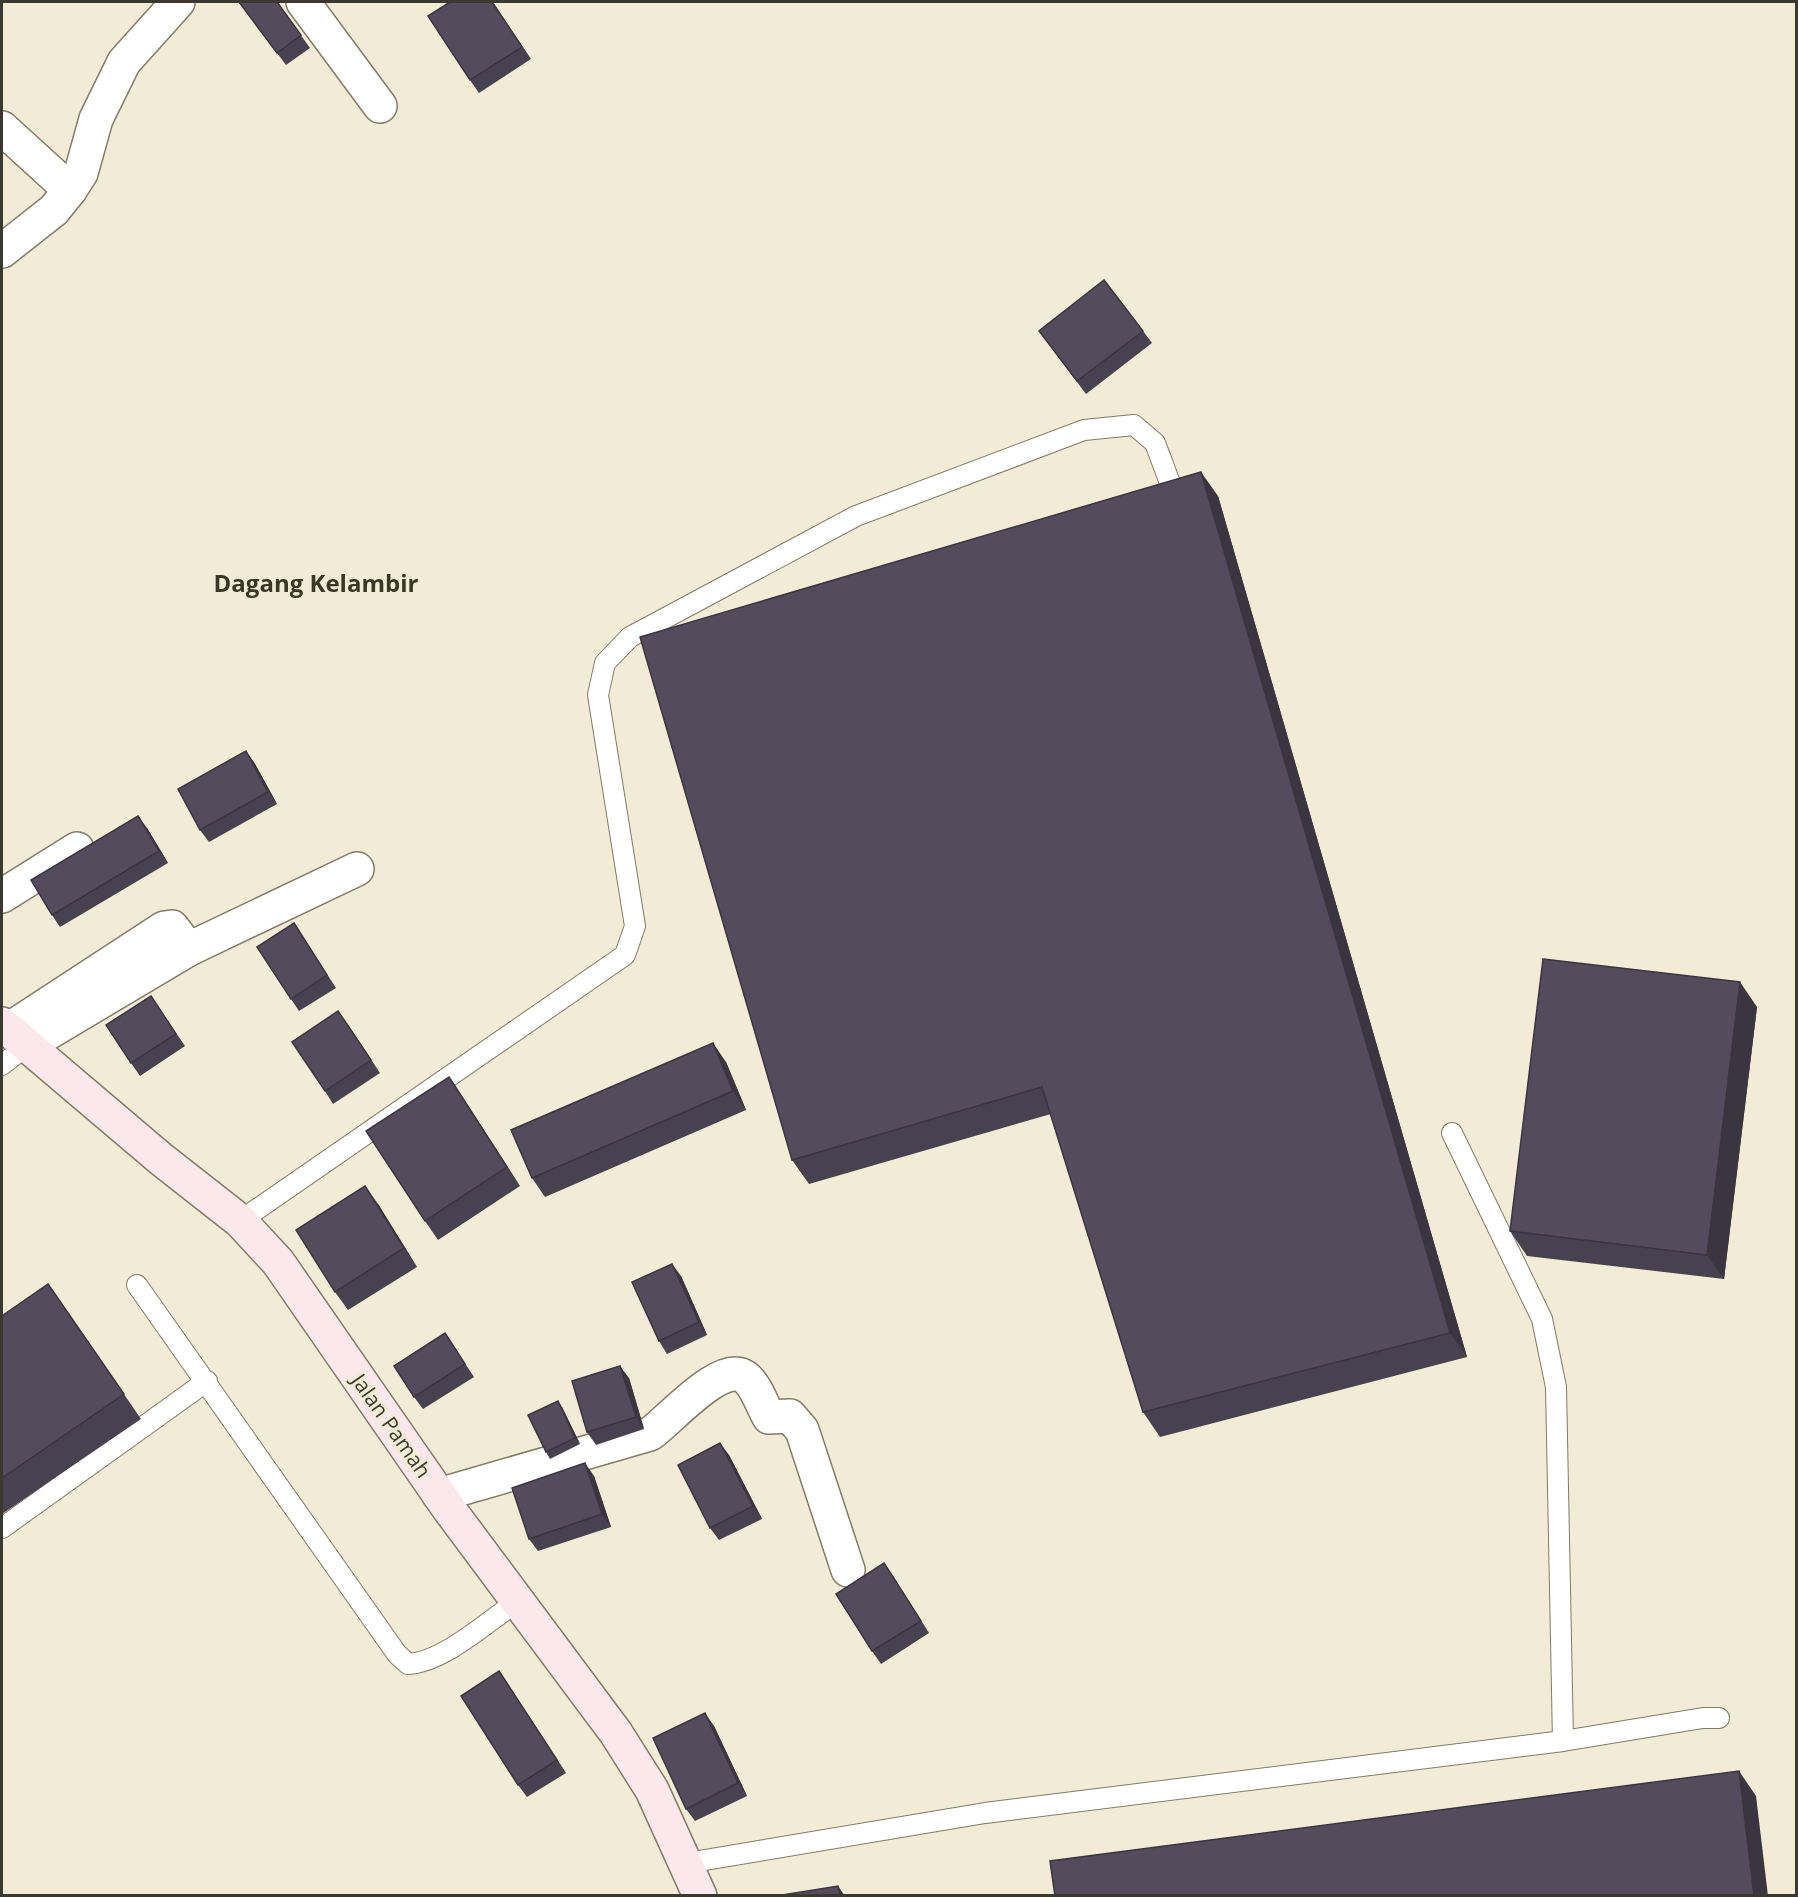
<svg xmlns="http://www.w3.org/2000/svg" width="1798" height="1897" font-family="'Open Sans',sans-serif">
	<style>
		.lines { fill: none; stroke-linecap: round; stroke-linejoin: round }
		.lane-casing { stroke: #817b67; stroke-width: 22 }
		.street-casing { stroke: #817b67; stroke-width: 36 }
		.secondary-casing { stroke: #817b67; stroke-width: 36 }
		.lane { stroke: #fff; stroke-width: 20 }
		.street { stroke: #fff; stroke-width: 33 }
		.secondary { stroke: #fae8ec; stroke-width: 33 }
		.wall { fill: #484150 }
		.shaded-wall { fill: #3b3541 }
		.building { fill: #544c5d; stroke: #3b3541; stroke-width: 1.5 }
		.labels { text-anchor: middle; stroke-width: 6; stroke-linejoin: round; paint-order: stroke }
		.street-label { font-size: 21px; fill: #3b3830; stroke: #f2ebd5 }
		.quarter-label { font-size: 24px; font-weight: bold; fill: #3c3625; stroke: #f2ebd5 }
	</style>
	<rect width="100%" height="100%" fill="#f2ebd5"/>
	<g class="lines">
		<g class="lane-casing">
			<g id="lane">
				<path d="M2 1065 26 1046"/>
				<path d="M1452 1133 1542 1319 1556 1387 1563 1741"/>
				<path d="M240 1221 625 955 635 926 598 695 605 663 630 637 856 516 1084 430 1134 425 1155 443 1173 491"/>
				<path d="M137 1285 397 1654 408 1664C444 1662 488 1621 518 1601"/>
				<path d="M2 1528 207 1381"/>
				<path d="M687 1863 985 1813 1563 1741 1703 1718H1719"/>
			</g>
		</g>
		<g class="street-casing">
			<g id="street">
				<path d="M303 2 380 106"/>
				<path d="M2 128 70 190"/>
				<path d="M2 251 54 210 70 190 81 173 96 119 124 62 178 2"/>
				<path d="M2 896 77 849"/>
				<path d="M8 1030 164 928 172 927 189 949"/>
				<path d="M26 1046 189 949 357 869"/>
				<path d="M439 1495 650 1434C669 1421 721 1360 745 1377 756 1385 762 1405 769 1417L790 1416 802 1430 848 1570"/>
			</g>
		</g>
		<g class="secondary-casing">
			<path id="secondary" d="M2 1024 161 1159 240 1221 278 1262 449 1509 616 1733 652 1790 700 1896"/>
		</g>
		<use href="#lane" class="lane"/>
		<use href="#street" class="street"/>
		<use href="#secondary" class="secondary"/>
	</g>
	<g class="wall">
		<path d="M239 2H277L310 48 286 65Z"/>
		<path d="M450 2H493L531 59 479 93 470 80Z"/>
		<path d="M1039 331H1143L1152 343 1086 394Z"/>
		<path d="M1218 496 1467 1357 1160 1437 1143 1412 1051 1114 809 1184 792 1160Z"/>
		<path d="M246 751 255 764 277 804 209 842 200 830Z"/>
		<path d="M147 828 168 863 60 927 52 915Z"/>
		<path d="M294 923 336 988 299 1011 291 999Z"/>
		<path d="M151 996 185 1046 140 1076 131 1063Z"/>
		<path d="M1757 1007 1724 1279 1527 1256 1510 1231Z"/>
		<path d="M347 1023 380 1073 333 1104 325 1091Z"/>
		<path d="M726 1062 746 1110 545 1197 532 1178Z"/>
		<path d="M449 1077 520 1186 438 1240 425 1221Z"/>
		<path d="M378 1204 417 1267 348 1310 335 1292Z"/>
		<path d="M681 1276 707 1335 667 1354 659 1341Z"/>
		<path d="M65 1308 141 1419 2 1514V1316Z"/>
		<path d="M445 1333 474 1377 423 1409 414 1397Z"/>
		<path d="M629 1378 644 1429 596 1445 587 1432Z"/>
		<path d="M562 1407 580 1444 550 1459 546 1452Z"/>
		<path d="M729 1455 762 1519 719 1540 710 1528Z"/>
		<path d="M594 1476 611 1527 538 1551 529 1539Z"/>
		<path d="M884 1563 929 1633 881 1664 872 1651Z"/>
		<path d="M499 1671 566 1773 527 1797 518 1785Z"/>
		<path d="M714 1726 747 1796 695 1821 686 1809Z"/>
	</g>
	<g class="shaded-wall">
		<path d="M1201 472 1218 496 1467 1357 1450 1333Z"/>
		<path d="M246 751 255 764 277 804 268 792Z"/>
		<path d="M138 816 147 828 168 863 159 851Z"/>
		<path d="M1740 982 1757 1007 1724 1279 1707 1255Z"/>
		<path d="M713 1043 726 1062 746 1110 733 1091Z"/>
		<path d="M449 1077 462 1096 520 1186 507 1167Z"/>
		<path d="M365 1186 378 1204 417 1267 404 1248Z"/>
		<path d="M672 1264 681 1276 707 1335 699 1322Z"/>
		<path d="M620 1366 629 1378 644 1429 636 1417Z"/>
		<path d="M558 1401 562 1407 580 1444 575 1438Z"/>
		<path d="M720 1443 729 1455 762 1519 753 1506Z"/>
		<path d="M585 1463 594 1476 611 1527 602 1514Z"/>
		<path d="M884 1563 893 1576 929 1633 921 1621Z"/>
		<path d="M499 1671 508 1684 566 1773 557 1760Z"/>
		<path d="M705 1713 714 1726 747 1796 738 1783Z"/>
		<path d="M1739 1771 1756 1796 1768 1896H1754Z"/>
		<path d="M838 1886 845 1896H840Z"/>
	</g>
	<g class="building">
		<path d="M239 2H277L301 35 277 53Z"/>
		<path d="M450 2H492L522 47 470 80 428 16Z"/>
		<path d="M1104 280 1143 331 1077 381 1039 331Z"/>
		<path d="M1201 472 1450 1333 1143 1412 1042 1087 792 1160 640 637Z"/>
		<path d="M246 751 268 792 200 830 178 789Z"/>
		<path d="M138 816 159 851 52 915 31 880Z"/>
		<path d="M294 923 327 975 291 999 257 947Z"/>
		<path d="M1543 959 1740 982 1707 1255 1510 1231Z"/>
		<path d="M151 996 176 1034 131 1063 106 1025Z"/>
		<path d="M338 1011 371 1060 325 1091 292 1042Z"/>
		<path d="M713 1043 733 1091 532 1178 511 1130Z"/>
		<path d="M449 1077 507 1167 425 1221 366 1131Z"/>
		<path d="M365 1186 404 1248 335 1292 296 1230Z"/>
		<path d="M672 1264 699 1322 659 1341 632 1282Z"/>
		<path d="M48 1284 124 1394 2 1478V1316Z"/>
		<path d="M445 1333 465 1364 414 1397 394 1366Z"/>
		<path d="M620 1366 636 1417 587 1432 572 1381Z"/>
		<path d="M558 1401 575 1438 546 1452 528 1415Z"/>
		<path d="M720 1443 753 1506 710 1528 678 1465Z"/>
		<path d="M585 1463 602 1514 529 1539 512 1488Z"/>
		<path d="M884 1563 921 1621 872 1651 836 1594Z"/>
		<path d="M499 1671 557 1760 518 1785 461 1696Z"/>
		<path d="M705 1713 738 1783 686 1809 653 1738Z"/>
		<path d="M1739 1771 1754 1896H1055L1050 1861Z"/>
		<path d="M838 1886 840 1896H776Z"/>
	</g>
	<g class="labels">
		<g class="street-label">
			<text transform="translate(391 1426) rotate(55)" y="7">Jalan Pamah</text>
		</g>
		<g class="quarter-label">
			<text x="316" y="592">Dagang Kelambir</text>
		</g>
	</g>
	<rect width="1798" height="1897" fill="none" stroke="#3b3830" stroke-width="6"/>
</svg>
